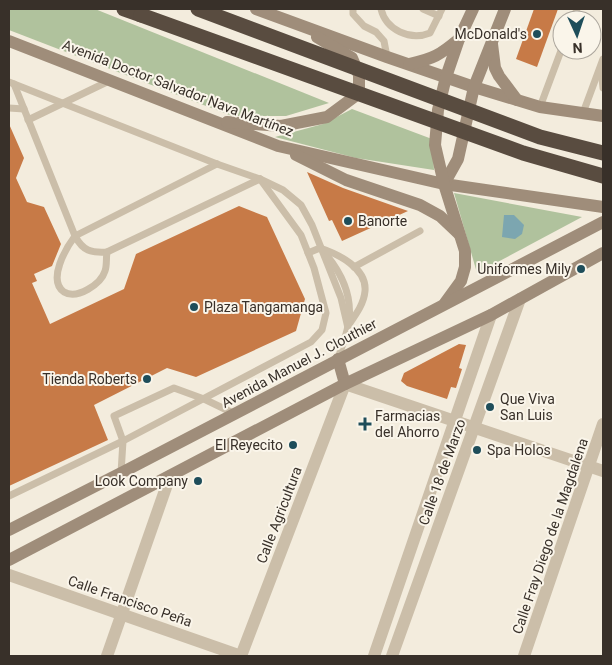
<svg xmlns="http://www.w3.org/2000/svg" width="612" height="665" font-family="Roboto,sans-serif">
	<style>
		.green { fill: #b0c29d }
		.water { fill: #7ca6b0 }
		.building { fill: #c77a47 }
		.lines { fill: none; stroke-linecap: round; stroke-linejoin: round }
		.service { stroke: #cbbea9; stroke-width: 7 }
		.minor { stroke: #cbbea9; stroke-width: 12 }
		.tertiary { stroke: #cbbea9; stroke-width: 12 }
		.secondary { stroke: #9f8d7a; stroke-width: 12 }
		.motorway { stroke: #594c40; stroke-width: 15 }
		.motorway-bridge { stroke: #594c40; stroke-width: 15 }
		.poi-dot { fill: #1e4d5a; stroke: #faf5ea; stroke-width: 2 }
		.labels { text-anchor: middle; stroke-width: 4; stroke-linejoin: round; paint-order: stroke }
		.poi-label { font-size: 14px; fill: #383029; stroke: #faf5ea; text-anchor: end }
		.street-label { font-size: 14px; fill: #383029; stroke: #faf5ea }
	</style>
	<rect width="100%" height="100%" fill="#f3ecdd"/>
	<g class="green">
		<path d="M9 9H95L329 103 286 116H232L9 30Z"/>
		<path d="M352 109 432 139 434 170 356 158 275 137 323 124Z"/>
		<path d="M454 193 582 217 477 273Z"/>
	</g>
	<path class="water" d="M504 215H514L524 225 522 234 515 239 502 237Z"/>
	<g class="building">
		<path d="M534 9H558L537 67 516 59Z"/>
		<path d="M9 124 24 158 16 178 27 202 44 207 61 244 52 266 34 274 37 281 32 283 50 324 124 289 136 254 239 206 267 217 305 299 296 331 196 377 167 368 94 405 108 440 9 486Z"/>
		<path d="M307 172 343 188 408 211 342 241 332 220 329 221Z"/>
		<path d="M459 344 466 345 459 368 462 369 456 388 451 387 447 399 407 386 401 381 404 373Z"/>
	</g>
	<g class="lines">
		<g class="service">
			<path d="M353 9V14L364 26 376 32 384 41 387 57"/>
			<path d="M381 9C386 30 410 41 430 33L442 9"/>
			<path d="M423 9 439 16"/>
			<path d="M573 20 577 9"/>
			<path d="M601 69 603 88"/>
			<path d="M9 82 217 164 260 179 283 190 301 205 312 225 341 298 348 328"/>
			<path d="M14 84 75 236C83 251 91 253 107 252L260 179"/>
			<path d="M540 107 562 48"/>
			<path d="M9 108 24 109"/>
			<path d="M583 113 603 59"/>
			<path d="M28 120 109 81"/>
			<path d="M107 252C106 258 107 266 105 271 101 284 77 300 64 292 47 280 66 248 75 236L217 164"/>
			<path d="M324 252C342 273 354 297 348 326 346 337 341 348 338 359"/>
			<path d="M308 253 320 248C338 254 367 268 365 291 364 303 357 313 350 323"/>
			<path d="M354 267 420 231"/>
			<path d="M121 473 123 441 114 416 174 388 204 399 235 414"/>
			<path d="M9 496 123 441 311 342 322 330 326 313 314 268 301 235 260 179"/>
		</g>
		<g class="minor">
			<path d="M9 575 241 656"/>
			<path d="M107 656 170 476"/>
			<path d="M241 656 345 384 603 471"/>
			<path d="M524 656 603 424"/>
		</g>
		<g class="tertiary">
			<path d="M374 656 491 315"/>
			<path d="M392 656 520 299"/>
		</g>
		<g class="secondary">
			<path d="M256 9 387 57 474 87 540 107 603 116"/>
			<path d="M9 41 278 146 444 184 603 207"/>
			<path d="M492 44 495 68 499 76 517 100"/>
			<path d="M409 64C433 59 440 55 459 39"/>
			<path d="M227 122 281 126 327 117 354 97 359 88V75L352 58 317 37"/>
			<path d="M296 155 346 180 420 205 440 216 459 234"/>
			<path d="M444 184 458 159 474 87 505 9"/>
			<path d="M445 303 461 281 465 267V251L444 184 435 145 438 110 446 77 459 39 473 9"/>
			<path d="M338 359 345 384"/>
			<path d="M9 530 121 473 603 222"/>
			<path d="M9 560 345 384 491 315 603 253"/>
		</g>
		<path class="motorway" d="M124 9 141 15"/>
		<g class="motorway-bridge">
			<path d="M198 9 540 137 603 153"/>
			<path d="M141 15 523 153 603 176"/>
		</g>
	</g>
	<g class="poi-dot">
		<circle cx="537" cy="34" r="5"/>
		<circle cx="348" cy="221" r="5"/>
		<circle cx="581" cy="269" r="5"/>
		<circle cx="194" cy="307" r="5"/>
		<circle cx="147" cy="379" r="5"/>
		<circle cx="490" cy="407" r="5"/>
		<path d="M362.5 416.5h5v5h5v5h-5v5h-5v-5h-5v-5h5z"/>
		<circle cx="293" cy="445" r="5"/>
		<circle cx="477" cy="450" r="5"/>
		<circle cx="198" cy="481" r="5"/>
	</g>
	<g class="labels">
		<g class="poi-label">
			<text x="527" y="39">McDonald's</text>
			<text x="358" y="226" text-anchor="start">Banorte</text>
			<text x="571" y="274">Uniformes Mily</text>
			<text x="204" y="312" text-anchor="start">Plaza Tangamanga</text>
			<text x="137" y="384">Tienda Roberts</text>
			<text x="500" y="404" text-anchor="start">Que Viva<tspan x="500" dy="16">San Luis</tspan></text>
			<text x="375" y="421" text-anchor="start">Farmacias<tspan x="375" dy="16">del Ahorro</tspan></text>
			<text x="283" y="450">El Reyecito</text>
			<text x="487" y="455" text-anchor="start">Spa Holos</text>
			<text x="188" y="486">Look Company</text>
		</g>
		<g class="street-label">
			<text transform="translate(178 88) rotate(21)" y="5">Avenida Doctor Salvador Nava Martínez</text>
			<text transform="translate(299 363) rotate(-28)" y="5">Avenida Manuel J. Clouthier</text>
			<text transform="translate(442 472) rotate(-70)" y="5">Calle 18 de Marzo</text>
			<text transform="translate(279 515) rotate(-69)" y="5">Calle Agricultura</text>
			<text transform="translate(550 536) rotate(-71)" y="5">Calle Fray Diego de la Magdalena</text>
			<text transform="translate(130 601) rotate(19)" y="5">Calle Francisco Peña</text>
		</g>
	</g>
	<rect width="612" height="665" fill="none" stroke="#383029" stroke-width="20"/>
	<g transform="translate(577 35) rotate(177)"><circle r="24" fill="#faf5ea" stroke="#aca69d"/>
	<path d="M0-4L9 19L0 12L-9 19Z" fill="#1e4d5a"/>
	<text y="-8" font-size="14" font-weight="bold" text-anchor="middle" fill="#383029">N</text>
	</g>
</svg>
